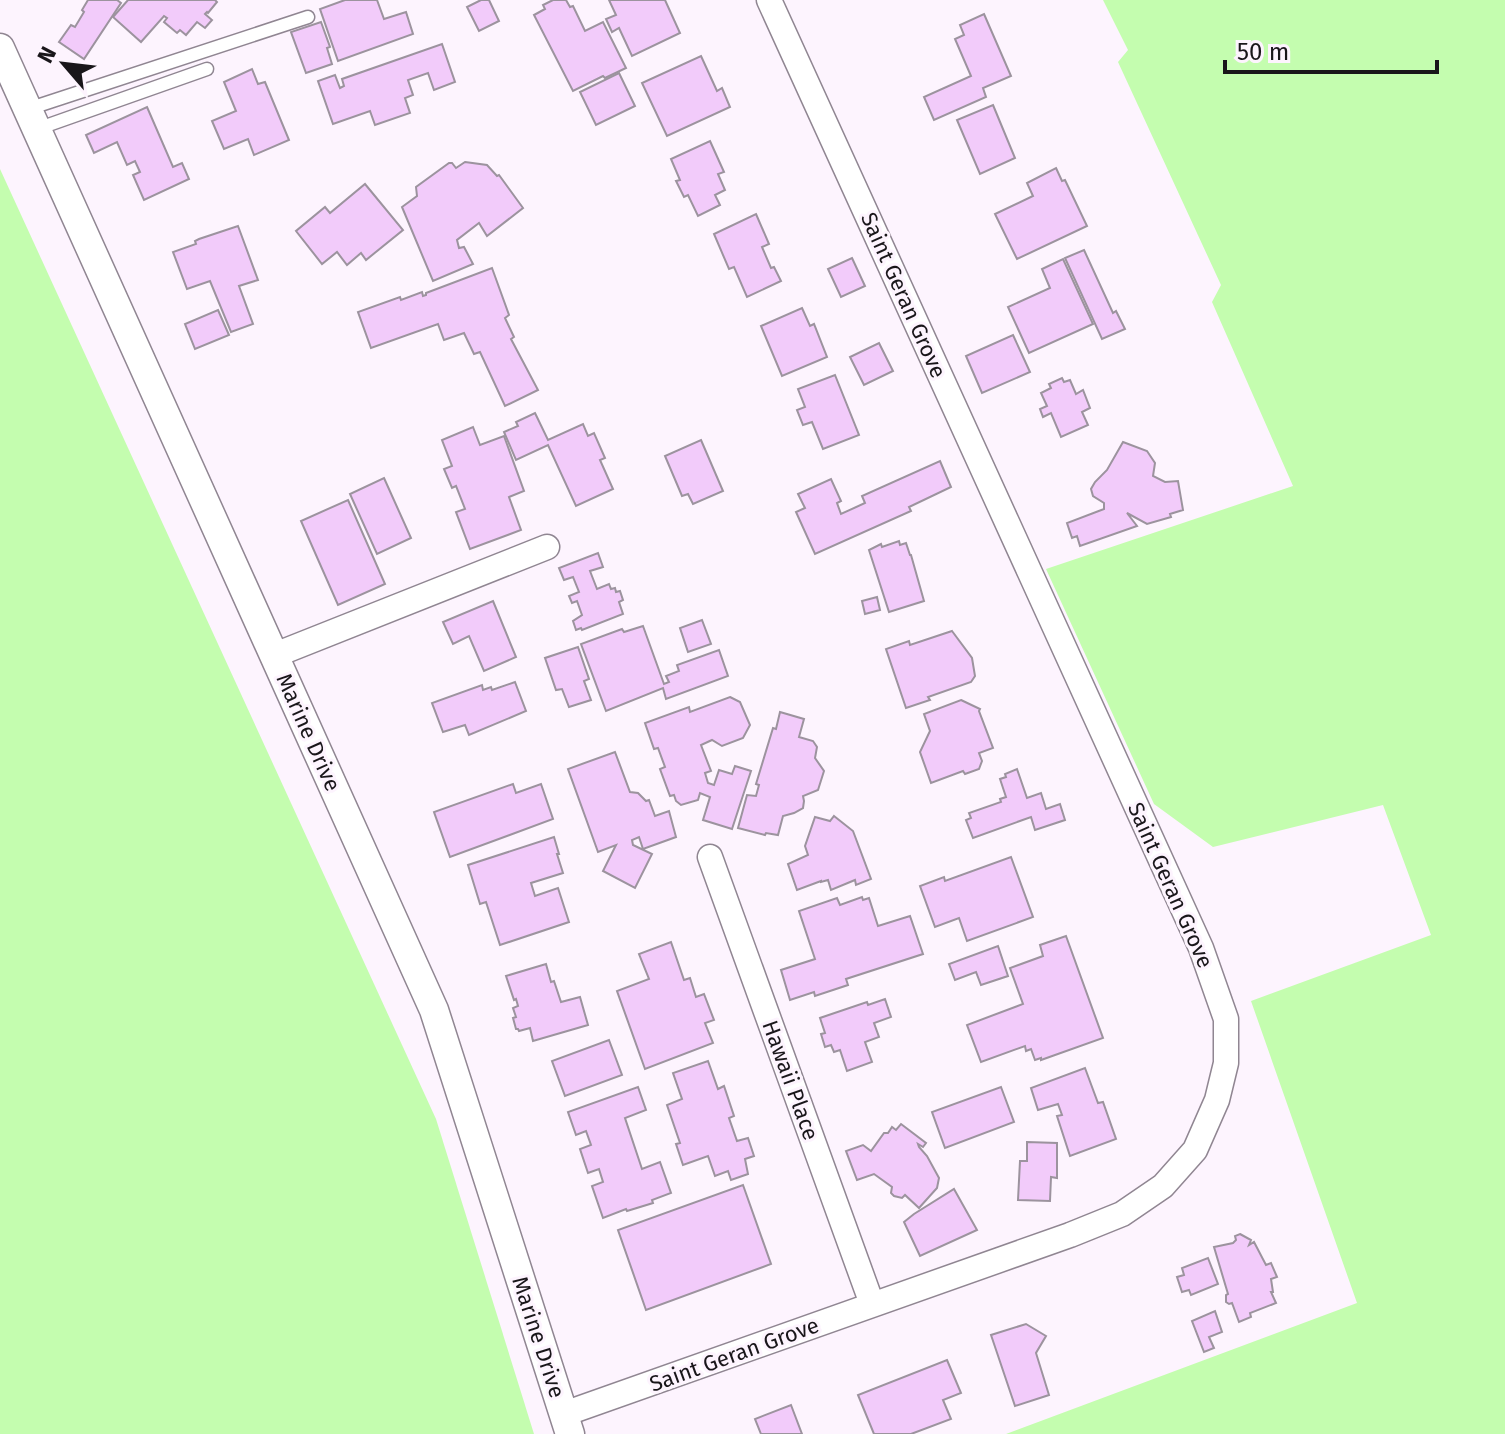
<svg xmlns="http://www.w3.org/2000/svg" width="1505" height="1434" font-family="'Fira Sans',sans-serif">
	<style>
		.green { fill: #c4fdaf }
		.building { fill: #f2cbfa; stroke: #9c939e; stroke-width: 2 }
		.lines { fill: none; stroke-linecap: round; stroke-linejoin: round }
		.service-casing { stroke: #908692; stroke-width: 15 }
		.minor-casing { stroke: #908692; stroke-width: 27 }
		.tertiary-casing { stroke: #908692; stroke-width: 31 }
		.service { stroke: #fff; stroke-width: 12 }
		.minor { stroke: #fff; stroke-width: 24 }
		.tertiary { stroke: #fff; stroke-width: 28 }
		.labels { text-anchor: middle; stroke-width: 6; stroke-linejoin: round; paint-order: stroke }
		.street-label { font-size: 22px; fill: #19161a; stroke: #fdf4fe }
	</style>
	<rect width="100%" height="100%" fill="#fdf4fe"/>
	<g class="green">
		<path d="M1103 0H1505V1434H1006L1357 1303 1251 1001 1431 935 1383 805 1213 847 1154 804 1046 569 1293 486 1212 302 1221 285 1118 62 1128 50Z"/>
		<path d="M0 169 436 1119 534 1434H0Z"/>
	</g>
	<g class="building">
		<path d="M88 0H117L121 3 84 59 59 42 71 25 75 27 84 12 82 10Z"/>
		<path d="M128 0H215L217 2 208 13 207 12 205 14 212 20 205 28 197 22 186 35 180 30 177 33 164 22 167 18 164 16 141 42 113 17Z"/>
		<path d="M345 0H377L384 19 406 12 413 34 338 61 320 9Z"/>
		<path d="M481 0H489L499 21 479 31 467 7Z"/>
		<path d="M553 0H566L570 7 573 6 585 31 603 22 626 68 605 78 603 76 573 91 534 15 545 9 543 5Z"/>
		<path d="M609 0H665L680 33 632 56 619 28 612 32 606 19 616 15Z"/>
		<path d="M984 14 1011 76 983 88 986 97 934 120 924 97 971 76 955 39 964 35 960 25Z"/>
		<path d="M321 22 330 47 327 48 332 64 306 73 291 32Z"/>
		<path d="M442 44 455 82 434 90 428 73 408 80 413 95 405 98 410 113 375 125 370 111 333 124 318 81 335 75 340 88 344 86 342 79Z"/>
		<path d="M701 56 717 91 722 88 730 107 667 136 642 83Z"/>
		<path d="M252 69 258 84 265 82 289 140 254 155 248 139 224 149 212 121 236 111 224 82Z"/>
		<path d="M619 73 635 106 596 125 580 92Z"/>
		<path d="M993 105 1015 158 980 174 957 120Z"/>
		<path d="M147 107 173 167 182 163 189 179 144 200 133 175 140 172 135 161 127 165 117 142 94 153 86 135Z"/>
		<path d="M710 141 724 172 718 174 725 190 715 195 720 205 698 216 688 195 684 197 676 181 680 180 671 159Z"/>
		<path d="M465 162 487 165 497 176 499 175 523 208 487 236 479 223 457 240 459 248 464 247 473 264 433 281 402 207 417 196 416 187 449 163H452L456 168Z"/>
		<path d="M1056 168 1062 181 1065 180 1087 226 1017 259 995 214 1033 196 1027 183Z"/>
		<path d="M365 184 403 230 366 260 361 253 347 265 337 252 322 264 296 231 325 207 330 213Z"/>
		<path d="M756 214 769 244 762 247 771 268 774 267 781 281 747 297 734 267 729 269 714 234Z"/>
		<path d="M238 226 258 280 239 286 253 324 231 332 210 281 187 289 173 252 196 244 195 241 199 239Z"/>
		<path d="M1084 250 1113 313 1116 311 1125 329 1102 339 1065 258Z"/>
		<path d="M852 258 865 286 841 297 828 269Z"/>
		<path d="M1063 259 1093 324 1029 353 1008 307 1050 288 1042 269Z"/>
		<path d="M492 268 509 315 505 318 514 337 511 339 538 390 505 406 480 352 474 354 464 333 444 340 438 324 371 348 358 312 400 297 401 300 422 292 423 296 426 295V293Z"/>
		<path d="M802 308 810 326 814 324 827 357 782 376 761 326Z"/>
		<path d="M218 310 229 335 195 349 185 324Z"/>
		<path d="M1013 335 1030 372 982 393 966 356Z"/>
		<path d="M879 343 893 371 864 385 850 357Z"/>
		<path d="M835 375 859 435 823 449 812 422 803 425 797 410 805 407 798 389Z"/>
		<path d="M1062 378 1064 382 1070 380 1076 394 1083 390 1090 408 1082 412 1088 425 1061 437 1051 413 1043 417 1040 409 1047 406 1041 393 1051 388 1049 384Z"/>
		<path d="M535 413 548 440 583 424 588 436 594 433 605 458 600 460 613 489 576 506 548 445 516 460 504 432 518 426 516 422Z"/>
		<path d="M473 427 480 445 504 436 524 491 509 497 521 530 470 549 456 512 465 509 456 486 452 488 444 469 452 466 442 440Z"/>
		<path d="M701 440 723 491 693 504 688 494 682 496 665 456Z"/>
		<path d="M1123 442 1147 451 1155 463 1153 476 1165 482 1178 481 1183 510 1170 514 1171 517 1147 524 1127 513 1137 526 1080 546 1077 536 1072 538 1067 523 1104 509V503L1093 496 1091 489 1095 482 1107 470Z"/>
		<path d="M940 461 951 487 909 507 911 511 815 554 796 512 805 508 798 494 831 479 841 501 837 503 841 514 865 503 862 496Z"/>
		<path d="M384 478 411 538 377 554 350 494Z"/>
		<path d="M348 500 385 584 338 605 301 521Z"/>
		<path d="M899 541 900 545 906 543 910 555H911L924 601 889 612 869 550 881 544 882 547Z"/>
		<path d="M598 553 603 567 590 571 597 589 609 584 611 589 615 588 616 592 620 591 623 600 619 602 623 614 582 630 581 628 576 630 573 621 582 615 577 601 572 603 569 596 579 592 573 577 564 580 559 568Z"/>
		<path d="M877 597 880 610 865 614 862 601Z"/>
		<path d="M493 601 516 657 484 671 469 636 453 644 443 622Z"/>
		<path d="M702 620 711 644 688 652 680 628Z"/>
		<path d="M643 626 664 684 669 682 666 676 679 671 677 665 719 650 728 676 666 699 663 688 606 711 581 644 622 629 624 632Z"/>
		<path d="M952 631 972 658 975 676 971 682 928 697 930 700 906 708 886 649 909 641 910 645Z"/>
		<path d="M578 647 589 679 584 681 591 700 569 707 562 689 556 690 545 658Z"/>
		<path d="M515 682 526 711 469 735 465 725 443 732 432 703 482 685 483 690 491 687 492 690Z"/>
		<path d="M730 697 740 702 750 725 743 738 722 746 712 740 701 745 711 771 705 773 708 783 714 785 719 770 732 774 735 766 751 771 732 829 703 820 710 797 700 793 698 800 681 805 676 801 674 795 670 796 660 769 665 767 658 748 654 749 645 723 689 707 690 712Z"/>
		<path d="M961 700 980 709 979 711 993 748 979 753 982 761 979 769 965 774 963 771 931 783 920 752 930 731 924 714Z"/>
		<path d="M780 712 804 719 799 737 813 741 817 747 815 758 824 771 818 790 803 796 804 801 803 808 794 813 783 816 778 835 766 833 765 835 738 828 747 795 756 796 759 785 756 784 773 728 776 729Z"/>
		<path d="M615 752 630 792 638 793 646 801 649 800 655 816 669 811 676 837 643 849 639 837 632 840 633 845 652 854 635 888 603 871 616 845 598 852 568 769Z"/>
		<path d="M1017 769 1027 798 1041 793 1046 809 1060 804 1065 820 1035 830 1031 817 973 838 966 820 971 818 969 813 1001 802 1000 799 1006 797 1000 779 1006 777 1005 774Z"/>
		<path d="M513 784 516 793 541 784 553 819 450 857 434 812Z"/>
		<path d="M834 816 853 831 871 879 856 885 855 880 831 890 828 880 821 882V881L797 890 788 864 808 855 805 846 815 817 830 821Z"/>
		<path d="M554 837 559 854H557L563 873 531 883 535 896 558 888 569 922 500 945 486 902 480 904 468 865Z"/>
		<path d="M1011 857 1033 917 967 941 959 918 935 927 920 886 944 877 945 881Z"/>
		<path d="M862 897 863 900 869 898 878 926 910 916 923 954 846 979 848 985 815 996 814 992 790 1000 781 970 815 959 799 911 837 898 840 905Z"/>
		<path d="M1066 936 1103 1038 1041 1060V1058L1035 1060 1031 1049 1026 1051 1025 1046 981 1062 967 1025 1023 1004 1010 968 1043 956 1040 945Z"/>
		<path d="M671 942 684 980 690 978 696 997 704 994 714 1020 705 1023 713 1043 645 1069 617 991 649 979 639 954Z"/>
		<path d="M998 946 1008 976 981 985 976 972 955 980 949 964Z"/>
		<path d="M546 964 551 982 554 981 561 1002 580 997 588 1025 533 1041 530 1028 519 1031 518 1029H516L513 1018 516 1017 513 1008 518 1006 516 999 514 1000 506 976Z"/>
		<path d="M885 999 891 1017 874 1023 879 1037 865 1042 872 1062 847 1071 840 1050 834 1052 831 1045 825 1047 821 1034 825 1033 820 1018 867 1002 868 1005Z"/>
		<path d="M609 1040 622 1075 565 1096 552 1061Z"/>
		<path d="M708 1061 718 1089 724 1086 734 1116 729 1118 737 1141 748 1138 754 1156 745 1159 748 1174 731 1180 728 1171 715 1176 708 1156 683 1165 676 1144 680 1143 667 1105 682 1099 673 1073Z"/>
		<path d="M1085 1068 1098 1103 1103 1102 1116 1139 1070 1156 1057 1116 1062 1115 1058 1104 1038 1110 1031 1088Z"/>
		<path d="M638 1087 646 1110 625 1118 642 1169 660 1162 671 1193 652 1200 653 1203 627 1211 626 1209 603 1218 592 1186 603 1182 599 1169 588 1173 580 1149 591 1145 586 1131 576 1135 568 1112Z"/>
		<path d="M1001 1087 1014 1122 945 1148 932 1112Z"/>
		<path d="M901 1124 926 1143 923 1147 918 1144 919 1147 927 1156 939 1178 937 1188 919 1208 905 1195 902 1198 894 1196 891 1193 892 1187 874 1174 857 1180 846 1151 863 1145 871 1151 884 1133H888L892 1127 896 1130Z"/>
		<path d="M1027 1142 1057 1143V1178L1051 1177 1050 1201 1018 1200 1020 1161H1027Z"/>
		<path d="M743 1185 771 1264 646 1310 618 1230Z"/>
		<path d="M954 1189 977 1230 920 1256 904 1222 914 1214Z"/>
		<path d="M1240 1234 1251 1240 1249 1245 1254 1242 1266 1265 1271 1263 1277 1277 1271 1279 1273 1292H1271L1276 1303 1250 1313 1251 1317 1239 1322 1232 1303 1229 1304 1226 1302V1295L1228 1294 1214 1247 1233 1243 1236 1240 1235 1236Z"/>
		<path d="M1208 1258 1218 1284 1191 1295 1189 1290 1182 1292 1177 1277 1184 1275 1182 1268Z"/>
		<path d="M1215 1311 1222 1332 1209 1337 1214 1348 1204 1352 1192 1321Z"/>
		<path d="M1026 1324 1046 1336 1036 1353 1049 1395 1015 1406 991 1335Z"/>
		<path d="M947 1360 961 1393 943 1400 951 1419 911 1434H874L858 1395Z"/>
		<path d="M791 1405 802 1434H761L755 1419Z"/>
	</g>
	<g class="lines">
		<g class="service-casing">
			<g id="service">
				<path d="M28 109 308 17"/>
				<path d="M37 129 207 69"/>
			</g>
		</g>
		<g class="minor-casing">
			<g id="minor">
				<path d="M275 655 547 547"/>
				<path d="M710 857 872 1304"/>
				<path d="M564 1414 1070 1235 1122 1214 1163 1186 1195 1150 1217 1100 1226 1063V1019L1201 948 769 0"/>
			</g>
		</g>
		<g class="tertiary-casing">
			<path id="tertiary" d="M0 48 434 1010 570 1434"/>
		</g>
		<use href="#service" class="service"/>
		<use href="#minor" class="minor"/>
		<use href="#tertiary" class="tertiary"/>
	</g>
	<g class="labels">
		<g class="street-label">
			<text transform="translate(904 295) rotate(66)" y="8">Saint Geran Grove</text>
			<text transform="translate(309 732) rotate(66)" y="8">Marine Drive</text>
			<text transform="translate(1171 885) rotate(66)" y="8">Saint Geran Grove</text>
			<text transform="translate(791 1080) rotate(70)" y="8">Hawaii Place</text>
			<text transform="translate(539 1337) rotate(72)" y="8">Marine Drive</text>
			<text transform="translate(734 1354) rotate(-20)" y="8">Saint Geran Grove</text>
		</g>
	</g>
	<g transform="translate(64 64) rotate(298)" stroke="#fdf4fe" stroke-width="6" paint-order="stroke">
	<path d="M0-6L14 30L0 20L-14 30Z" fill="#19161a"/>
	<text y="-12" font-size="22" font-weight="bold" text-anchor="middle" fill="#19161a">N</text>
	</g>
	<path d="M1225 60v12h212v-12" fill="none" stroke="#19161a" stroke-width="4"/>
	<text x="1237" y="60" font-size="24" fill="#19161a" stroke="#fdf4fe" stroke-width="6" paint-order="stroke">50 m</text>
</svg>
